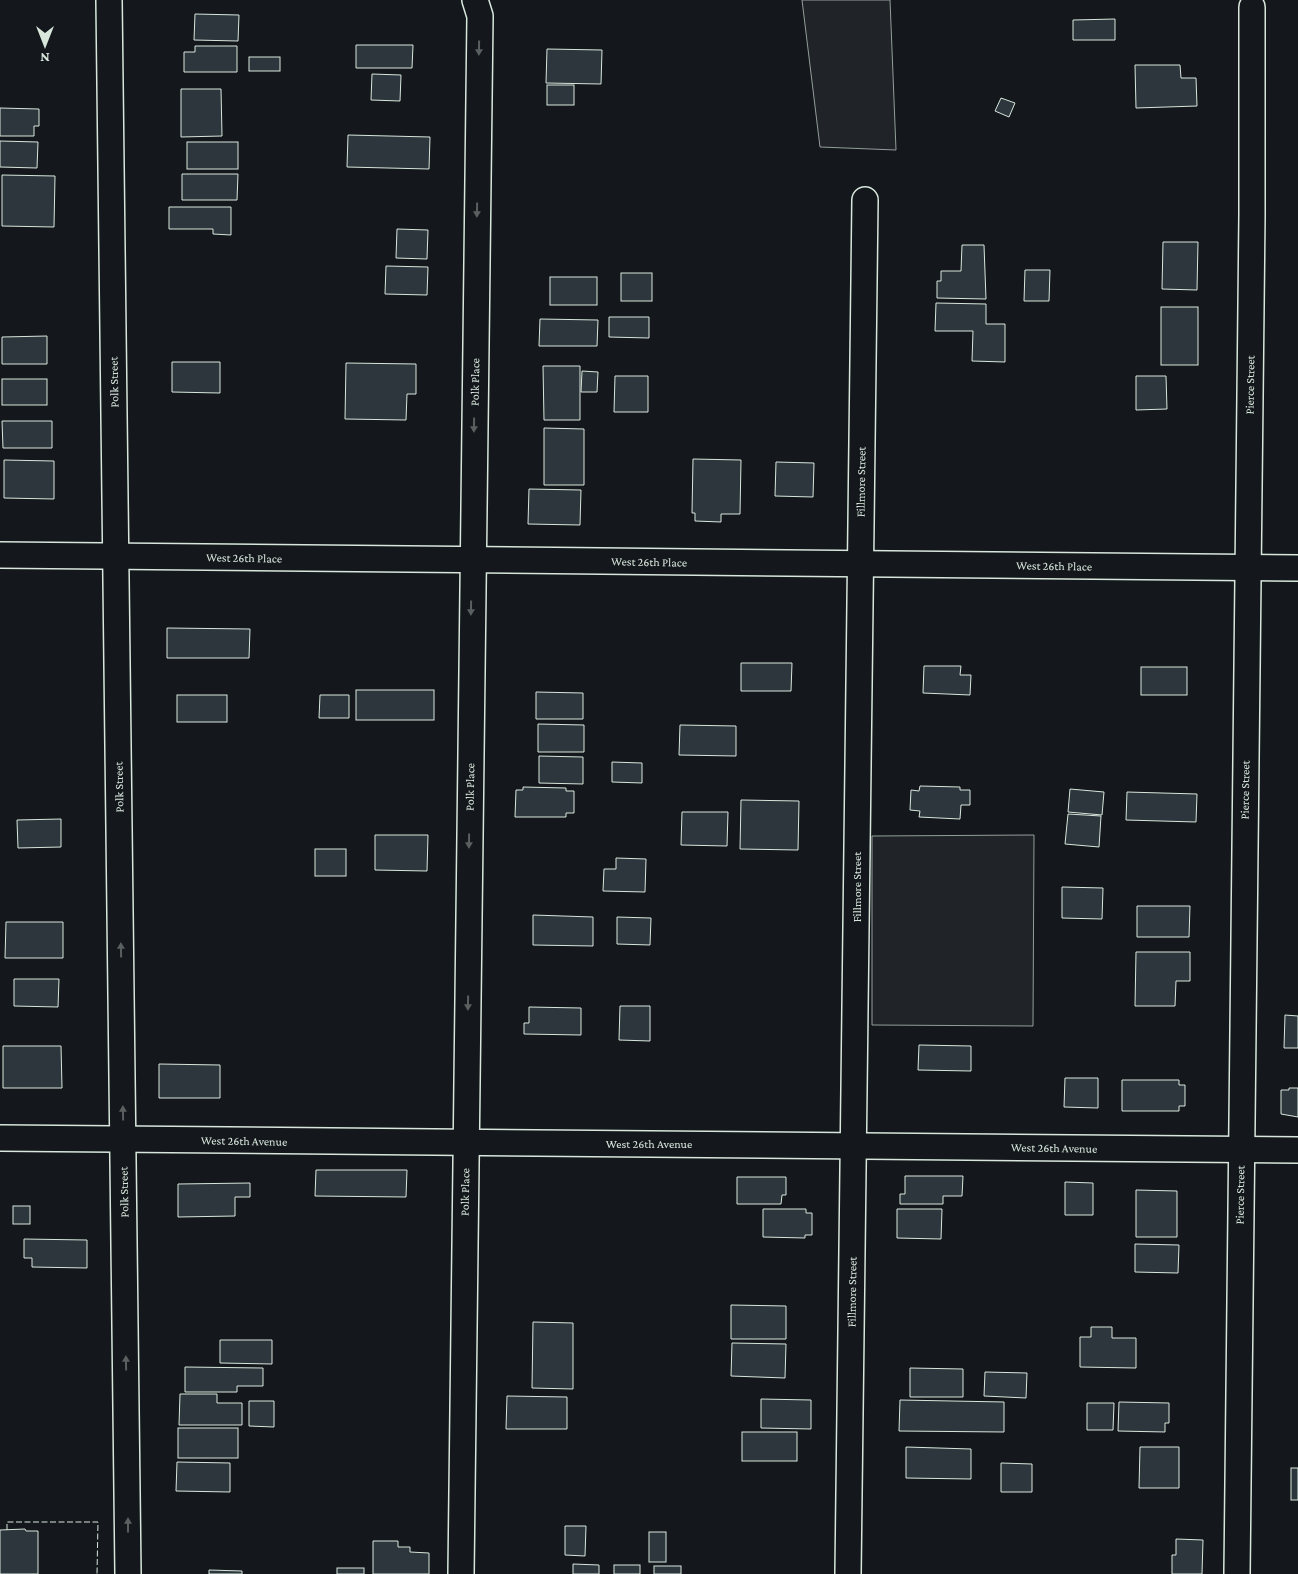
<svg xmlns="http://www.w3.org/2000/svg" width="1298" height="1574" font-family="'Crimson Pro',serif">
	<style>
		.green { fill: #202428; stroke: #939e99 }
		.building { fill: #2c363c; stroke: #d8e6dc }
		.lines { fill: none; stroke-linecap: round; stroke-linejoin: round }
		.minor-casing { stroke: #d8e6dc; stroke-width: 28 }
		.minor { stroke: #14181c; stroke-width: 25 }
		.fence { stroke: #d8e6dc; stroke-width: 1; stroke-dasharray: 6 2.5; stroke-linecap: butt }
		.oneway { fill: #59605f }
		.labels { text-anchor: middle; stroke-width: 4; stroke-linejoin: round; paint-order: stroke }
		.street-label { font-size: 12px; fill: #d8e6dc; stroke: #14181c }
	</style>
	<rect width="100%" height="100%" fill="#14181c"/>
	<g class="green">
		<path d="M802 0H890L896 150 820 147Z"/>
		<path d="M1034 835 1033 1026 872 1025V836Z"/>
	</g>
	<g class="building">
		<path d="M195 14 239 15 238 41 194 40Z"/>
		<path d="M1115 19V40H1073V20Z"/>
		<path d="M356 45H413L412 68H356Z"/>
		<path d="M195 46H237V72H184V52H195Z"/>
		<path d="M547 49 602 50 601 84 546 83Z"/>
		<rect x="249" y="57" width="31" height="14"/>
		<path d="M1135 65H1180L1181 78H1196L1197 106 1136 108Z"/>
		<path d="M372 74 401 75 400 101 371 100Z"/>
		<rect x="547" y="85" width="27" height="20"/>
		<path d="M181 89H221L222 136 181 137Z"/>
		<path d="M1001 98 1015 103 1009 117 995 111Z"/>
		<path d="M0 108 39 109V126H34V136H0Z"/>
		<path d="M348 135 430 137 429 169 347 167Z"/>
		<path d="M0 141 38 142 37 168 0 167Z"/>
		<rect x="187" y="142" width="51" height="27"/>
		<path d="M182 174H238L237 200H182Z"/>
		<path d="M2 175 55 176 54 227 2 226Z"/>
		<path d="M169 207H231V235L213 234V229H169Z"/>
		<path d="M397 229 428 230 427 259 396 258Z"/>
		<path d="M1163 242H1198L1197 290 1162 289Z"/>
		<path d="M962 245H984L986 299 937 298V281H941V271H961Z"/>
		<path d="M386 266 428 267 427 295 385 294Z"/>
		<path d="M1025 270H1050L1049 301H1024Z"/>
		<rect x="621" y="273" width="31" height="28"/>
		<rect x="550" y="277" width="47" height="28"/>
		<path d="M936 303 986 304V324H1005V362L972 361 973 331H935Z"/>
		<rect x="1161" y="307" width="37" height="58"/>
		<path d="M609 317H649V338L609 337Z"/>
		<path d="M540 319 598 320 597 346H539Z"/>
		<path d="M47 336V364H2V337Z"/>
		<path d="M172 362H220V393L172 392Z"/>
		<path d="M346 363 416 364V394H407L406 420 345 419Z"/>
		<path d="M543 366H580V420H544Z"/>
		<path d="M582 371 598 372 597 392H581Z"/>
		<path d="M615 376H648V412H614Z"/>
		<path d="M1136 376H1166L1167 409 1136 410Z"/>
		<rect x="2" y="379" width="45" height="26"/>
		<path d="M2 421H52V448H3Z"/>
		<path d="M544 428 584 429V485H544Z"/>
		<path d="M693 459 741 460 740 514H721V522L695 521V513H692Z"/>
		<path d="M4 460 54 461V499L4 498Z"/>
		<path d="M776 462 814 463 813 497 775 496Z"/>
		<path d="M529 489 581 490 580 525 528 524Z"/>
		<path d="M167 628 250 629 249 658H167Z"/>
		<path d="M741 663H792L791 691H741Z"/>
		<path d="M924 666H961L960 675H971L970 695 923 693Z"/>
		<rect x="1141" y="667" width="46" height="28"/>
		<rect x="356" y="690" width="78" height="30"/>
		<path d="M536 692 583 693V719H536Z"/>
		<rect x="177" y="695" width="50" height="27"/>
		<path d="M320 695H349V718H319Z"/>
		<path d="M538 724 584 725V752H538Z"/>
		<path d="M680 725 736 726V756L679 755Z"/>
		<path d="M539 756 583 757V784L539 783Z"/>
		<path d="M612 762 642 763V783L612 782Z"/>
		<path d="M920 786 960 787V790H970V805H961L960 819 919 817 920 811 910 810 911 790 919 791Z"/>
		<path d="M523 787 566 788V791H574V813H566V817H515L516 790H523Z"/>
		<path d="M1070 789 1104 792 1102 815 1068 812Z"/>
		<path d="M1127 792 1197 794 1196 822 1126 820Z"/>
		<path d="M741 800 799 801 798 850 740 849Z"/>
		<path d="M682 812H728L727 846 681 845Z"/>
		<path d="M1068 814 1101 816 1099 847 1065 844Z"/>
		<path d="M61 819V847L18 848 17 820Z"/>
		<path d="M375 835H428L427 871 375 870Z"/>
		<rect x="315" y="849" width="31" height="27"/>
		<path d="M616 858 646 859 645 892 603 891 604 869H616Z"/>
		<path d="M1062 887 1103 888 1102 919 1062 918Z"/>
		<path d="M1137 906H1190L1189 937H1137Z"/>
		<path d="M533 915 593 917V946L533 945Z"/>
		<path d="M617 917 651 918 650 945 617 944Z"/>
		<path d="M6 922H63V958H5Z"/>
		<path d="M1136 952H1190V981H1176L1175 1006H1135Z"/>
		<path d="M14 979H59L58 1007 14 1006Z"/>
		<path d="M620 1006H650V1041L619 1040Z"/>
		<path d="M529 1007 581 1008V1035L524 1034V1023H529Z"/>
		<path d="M1285 1015 1298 1016V1048H1284Z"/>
		<path d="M919 1045 971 1046V1071L918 1070Z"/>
		<path d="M3 1046H61L62 1088H3Z"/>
		<path d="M159 1064 220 1065V1098H159Z"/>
		<path d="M1065 1078H1098V1108L1064 1107Z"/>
		<path d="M1122 1080H1179V1085H1185V1106H1179V1111H1122Z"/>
		<path d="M1289 1088H1298V1117L1281 1114V1090H1289Z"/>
		<path d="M316 1170H407L406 1197 315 1196Z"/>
		<path d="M905 1176H963L962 1196H943V1204H900V1194H905Z"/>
		<path d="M737 1177H786V1195H782L781 1204H737Z"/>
		<path d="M1065 1182 1093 1183V1215H1065Z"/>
		<path d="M250 1183V1197H235V1216L178 1217V1184Z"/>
		<path d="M1136 1190 1177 1191V1237H1136Z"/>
		<rect x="13" y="1206" width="17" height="18"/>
		<path d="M763 1209H806V1213H812V1235H805V1238L763 1237Z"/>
		<path d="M897 1209H942L941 1239 897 1238Z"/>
		<path d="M24 1239 87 1240V1268L32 1267V1258H24Z"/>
		<path d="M1135 1244 1179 1245 1178 1273 1135 1272Z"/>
		<path d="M731 1305 786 1306V1339H731Z"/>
		<path d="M533 1322 573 1323V1389L532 1388Z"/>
		<path d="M1091 1327H1112V1338H1136V1368L1080 1367V1337H1091Z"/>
		<path d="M220 1340H272V1364L220 1363Z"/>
		<path d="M732 1343 786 1344 785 1378 731 1376Z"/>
		<path d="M185 1367 263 1368V1386H237V1392H185Z"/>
		<path d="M910 1368 963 1369V1397H910Z"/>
		<path d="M985 1372 1027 1373 1026 1398 984 1396Z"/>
		<path d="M180 1394H217V1403H242V1425H179Z"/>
		<path d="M507 1396 567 1397V1429H506Z"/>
		<path d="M761 1399 811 1400V1429L761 1428Z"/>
		<path d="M900 1400 1004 1402V1432L899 1431Z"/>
		<path d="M249 1401H274V1427L249 1426Z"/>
		<path d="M1119 1402 1169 1403V1423H1165V1432L1118 1431Z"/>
		<path d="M1087 1403H1114L1113 1430H1087Z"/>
		<rect x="178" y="1428" width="60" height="30"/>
		<rect x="742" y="1432" width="55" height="29"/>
		<path d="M906 1447 971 1449V1479L906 1478Z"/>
		<path d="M1140 1447H1179V1488H1139Z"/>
		<path d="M177 1462 230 1463V1492L176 1491Z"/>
		<path d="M1001 1463 1032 1464V1492H1001Z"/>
		<rect x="1291" y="1468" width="7" height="32"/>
		<path d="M565 1526H586L585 1556 565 1555Z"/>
		<path d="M25 1529 26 1531H38V1574H0V1530Z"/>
		<rect x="649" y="1532" width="17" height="30"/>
		<path d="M1176 1539 1203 1540 1202 1574H1172V1555H1176Z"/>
		<path d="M373 1541H398V1547H410V1552L429 1553V1574H373Z"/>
		<path d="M573 1564 599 1565V1574H573Z"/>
		<rect x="614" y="1565" width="26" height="9"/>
		<rect x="654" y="1566" width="27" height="8"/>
		<rect x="337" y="1568" width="27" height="6"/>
		<path d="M209 1570 242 1571V1574H209Z"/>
	</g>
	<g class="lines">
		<g class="minor-casing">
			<g id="minor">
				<path d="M109 0 128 1574"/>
				<path d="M0 555 1298 568"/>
				<path d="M0 1138 1298 1150"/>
				<path d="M461 1574 480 16 475 0"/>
				<path d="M848 1574 865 200"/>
				<path d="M1237 1574 1252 215V7"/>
			</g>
		</g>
		<use href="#minor" class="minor"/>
		<path class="fence" d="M7 1530V1522H98L97 1574"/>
	</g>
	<defs><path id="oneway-solid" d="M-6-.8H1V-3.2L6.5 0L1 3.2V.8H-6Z" transform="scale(1.25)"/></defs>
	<g class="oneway">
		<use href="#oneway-solid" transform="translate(479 48) rotate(91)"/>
		<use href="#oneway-solid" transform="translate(477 210) rotate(91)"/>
		<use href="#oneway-solid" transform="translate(474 425) rotate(91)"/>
		<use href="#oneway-solid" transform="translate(471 608) rotate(91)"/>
		<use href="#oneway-solid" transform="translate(469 841) rotate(91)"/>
		<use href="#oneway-solid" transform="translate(121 950) rotate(-91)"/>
		<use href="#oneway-solid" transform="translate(468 1003) rotate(91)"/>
		<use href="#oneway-solid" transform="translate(123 1113) rotate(-91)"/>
		<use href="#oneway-solid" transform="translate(126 1363) rotate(-91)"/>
		<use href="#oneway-solid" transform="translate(128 1525) rotate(-90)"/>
	</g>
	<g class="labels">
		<g class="street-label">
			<text transform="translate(114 382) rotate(-91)" y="4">Polk Street</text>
			<text transform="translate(475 382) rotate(-89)" y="4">Polk Place</text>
			<text transform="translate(1250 385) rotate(-89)" y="4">Pierce Street</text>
			<text transform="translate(861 482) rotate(-89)" y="4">Fillmore Street</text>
			<text transform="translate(244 558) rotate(1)" y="4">West 26th Place</text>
			<text transform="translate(649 562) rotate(1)" y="4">West 26th Place</text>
			<text transform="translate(1054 566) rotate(1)" y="4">West 26th Place</text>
			<text transform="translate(119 787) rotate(-91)" y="4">Polk Street</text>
			<text transform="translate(470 787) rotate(-89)" y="4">Polk Place</text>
			<text transform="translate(1245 790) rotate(-89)" y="4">Pierce Street</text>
			<text transform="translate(857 887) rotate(-90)" y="4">Fillmore Street</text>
			<text transform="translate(244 1141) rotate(1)" y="4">West 26th Avenue</text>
			<text x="649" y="1148">West 26th Avenue</text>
			<text transform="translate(1054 1148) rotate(1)" y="4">West 26th Avenue</text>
			<text transform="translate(124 1192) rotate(-91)" y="4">Polk Street</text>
			<text transform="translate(465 1192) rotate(-89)" y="4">Polk Place</text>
			<text transform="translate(1240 1195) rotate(-89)" y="4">Pierce Street</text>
			<text transform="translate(852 1292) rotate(-89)" y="4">Fillmore Street</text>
		</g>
	</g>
	<g transform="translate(45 45) rotate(180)" stroke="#14181c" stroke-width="4" paint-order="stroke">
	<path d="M0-4L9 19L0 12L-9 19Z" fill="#d8e6dc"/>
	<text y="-8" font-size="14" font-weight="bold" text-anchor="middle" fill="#d8e6dc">N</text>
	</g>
</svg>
